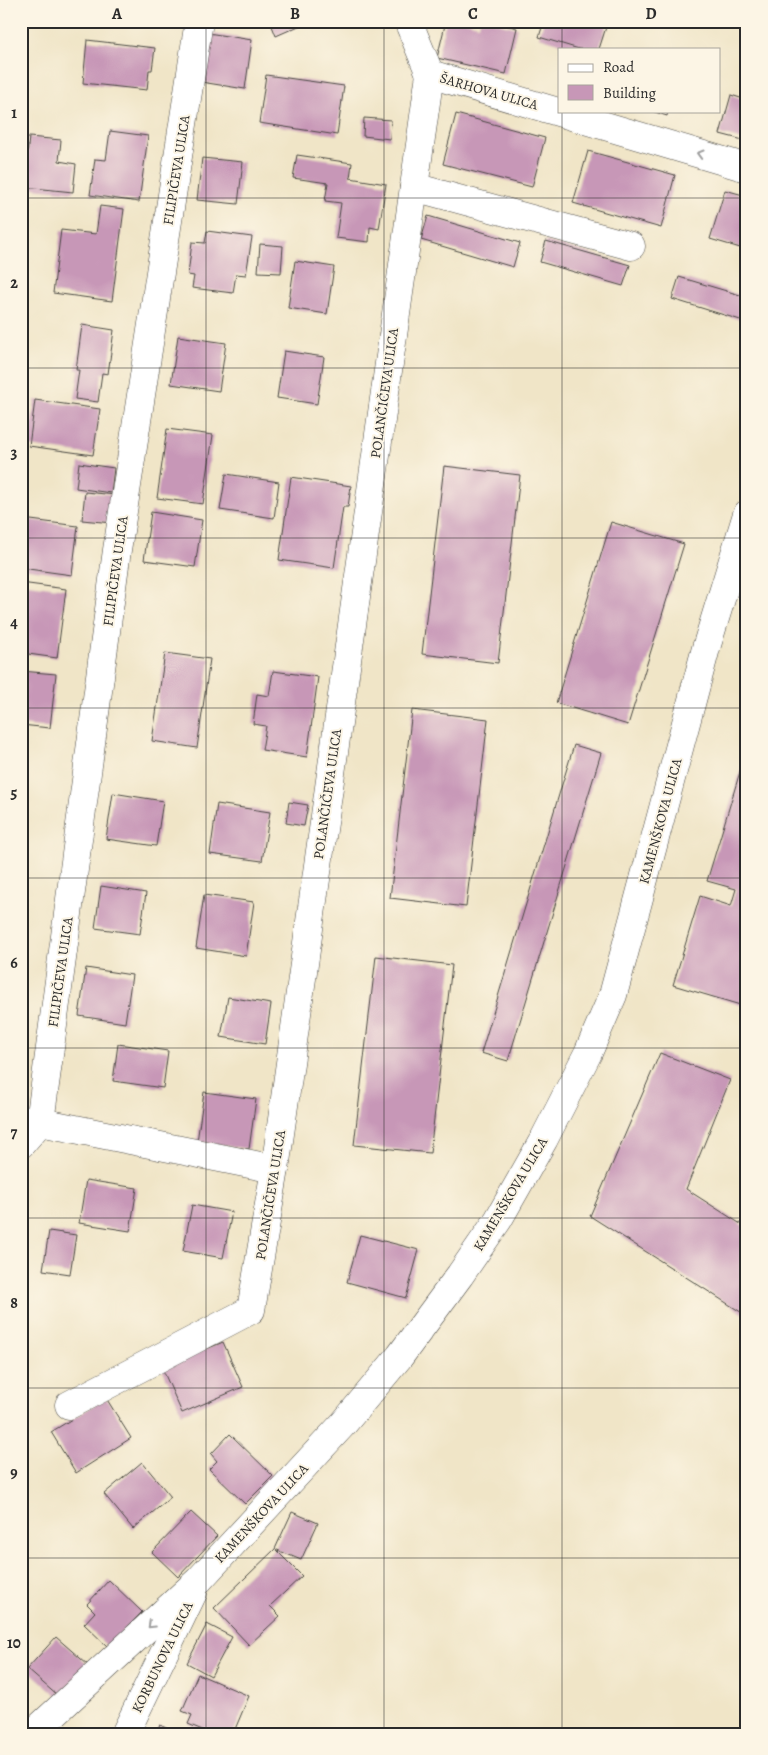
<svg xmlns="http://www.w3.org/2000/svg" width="768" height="1755" font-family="Alegreya,serif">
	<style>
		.building { fill: #c797b7 }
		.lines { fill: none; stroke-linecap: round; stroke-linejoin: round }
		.minor-casing { stroke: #494742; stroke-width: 29 }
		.minor { stroke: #fff; stroke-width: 28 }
		.oneway { stroke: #a0a0a0 }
		.grid { fill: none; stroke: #2b2b2b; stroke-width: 1; stroke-opacity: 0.55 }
		.labels { text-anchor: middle; stroke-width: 4; stroke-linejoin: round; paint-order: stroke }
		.street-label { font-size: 14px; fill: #2b2b2b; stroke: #fcf5e5 }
		.neatline { fill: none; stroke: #2b2b2b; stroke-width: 2 }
		.grid-label { font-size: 16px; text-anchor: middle; font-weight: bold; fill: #2b2b2b }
	</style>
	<rect width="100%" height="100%" fill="#fcf5e5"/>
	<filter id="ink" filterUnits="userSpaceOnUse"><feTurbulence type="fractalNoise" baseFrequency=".02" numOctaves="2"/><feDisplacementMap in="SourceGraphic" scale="10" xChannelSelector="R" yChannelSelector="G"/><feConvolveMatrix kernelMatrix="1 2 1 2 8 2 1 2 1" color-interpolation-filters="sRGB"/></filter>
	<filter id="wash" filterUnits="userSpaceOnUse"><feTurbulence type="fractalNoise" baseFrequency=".0096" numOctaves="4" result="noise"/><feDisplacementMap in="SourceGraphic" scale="20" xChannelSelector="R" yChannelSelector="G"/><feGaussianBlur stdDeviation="1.12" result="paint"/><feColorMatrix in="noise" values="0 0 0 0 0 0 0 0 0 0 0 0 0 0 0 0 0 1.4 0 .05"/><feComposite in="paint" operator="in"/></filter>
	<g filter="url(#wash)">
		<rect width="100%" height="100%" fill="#f0e5c7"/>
		<g id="blocks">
			<g class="building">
				<path d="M270 21H310L276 36Z"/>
				<path d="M446 21H462L479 25 480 21H490L517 28 506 74 437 58Z"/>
				<path d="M544 21H608L599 49H579L539 37Z"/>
				<path d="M208 33 252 40 245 89 201 82Z"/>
				<path d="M87 40 155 48 152 70H149L147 90 83 83Z"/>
				<path d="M266 75 344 86 337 135 259 123Z"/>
				<path d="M731 95 747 100V141L720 134Z"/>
				<path d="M652 111H668L667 116Z"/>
				<path d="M456 114 545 138 532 187 443 164Z"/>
				<path d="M364 118 391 120 390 139 363 136Z"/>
				<path d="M110 131 148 136 139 202 90 195 95 159 106 160Z"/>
				<path d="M29 137 61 140 59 161 76 164 73 192 24 187 23 199H21V176L25 177Z"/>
				<path d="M588 151 675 175 661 228 573 203Z"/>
				<path d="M297 155 352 163 350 178 386 184 379 229 370 227 369 242 336 238 341 203 325 201 328 183 293 178Z"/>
				<path d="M202 158 243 162 238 204 197 200Z"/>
				<path d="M725 190 747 196V250L710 239Z"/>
				<path d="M100 206 124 209 112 301 53 293 61 230 96 234Z"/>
				<path d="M428 216 520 243 513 267 421 240Z"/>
				<path d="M207 231 252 237 246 275 236 274 233 293 192 288 194 276 188 275 192 242 205 243Z"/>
				<path d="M546 241 630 265 623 286 540 262Z"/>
				<path d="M260 244 283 246 281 273 258 272Z"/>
				<path d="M295 261 334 267 327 314 288 308Z"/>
				<path d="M679 277 747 297V322L672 299Z"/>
				<path d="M82 325 114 330 108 374 102 373 98 402 75 399 79 370H76Z"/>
				<path d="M178 336 226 343 219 391 171 384Z"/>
				<path d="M284 351 324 357 317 404 277 398Z"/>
				<path d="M35 400 100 409 93 455 29 446Z"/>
				<path d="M167 429 213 435 203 504 157 498Z"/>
				<path d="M79 463 114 468 111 493 76 488Z"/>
				<path d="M444 466 520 475 498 663 422 654Z"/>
				<path d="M226 474 279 482 274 518 220 510Z"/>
				<path d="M291 477 351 486 348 507H343L334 568 279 560Z"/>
				<path d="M85 492 116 495 113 523 82 520Z"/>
				<path d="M151 512 202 520 195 567 144 560Z"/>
				<path d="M23 519 78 526 72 575 21 568Z"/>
				<path d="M611 522 684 544 628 725 556 703Z"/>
				<path d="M21 583 66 589 57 658 21 653Z"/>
				<path d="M165 653 210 659 197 748 152 741Z"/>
				<path d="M21 671 56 674 50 728 21 725Z"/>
				<path d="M273 671 318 677 307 757 262 750 266 726 253 724 257 694 269 696Z"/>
				<path d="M412 710 488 719 466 907 390 898Z"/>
				<path d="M574 745 601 753 508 1061 481 1053Z"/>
				<path d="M746 752 747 753V1007L673 985 700 896 731 906 736 889 707 881Z"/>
				<path d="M21 754H25L22 774H21Z"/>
				<path d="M113 793 163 801 156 846 106 839Z"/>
				<path d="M289 802 308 805 304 826 286 823Z"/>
				<path d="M217 804 270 812 262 861 210 854Z"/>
				<path d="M101 886 146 893 140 934 95 928Z"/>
				<path d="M204 895 254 902 246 956 196 948Z"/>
				<path d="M376 956 452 965 430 1153 354 1145Z"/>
				<path d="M86 968 132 975 125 1023 79 1016Z"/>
				<path d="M228 997 271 1004 265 1044 221 1037Z"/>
				<path d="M118 1044 168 1051 163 1088 113 1081Z"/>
				<path d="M660 1053 730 1080 686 1189 747 1228V1316L590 1216Z"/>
				<path d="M204 1092 256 1099 249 1149 197 1142Z"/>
				<path d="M86 1180 137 1188 130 1231 79 1223Z"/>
				<path d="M192 1205 232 1212 223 1258 183 1251Z"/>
				<path d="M49 1231 76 1235 70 1274 43 1270Z"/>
				<path d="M360 1235 419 1250 406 1298 347 1282Z"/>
				<path d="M223 1342 243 1387 182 1413 162 1368Z"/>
				<path d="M106 1398 131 1438 76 1473 51 1432Z"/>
				<path d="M230 1434 273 1476 245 1504 209 1469 217 1461 211 1454Z"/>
				<path d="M142 1462 171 1497 133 1529 104 1494Z"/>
				<path d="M191 1512 217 1536 178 1577 152 1552Z"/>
				<path d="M292 1512 318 1523 301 1560 275 1549 302 1576 270 1606 280 1616 249 1645 214 1608 275 1549Z"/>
				<path d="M109 1580 142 1612 108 1647 84 1624 95 1612 87 1604Z"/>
				<path d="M207 1624 232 1637 211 1676 187 1663Z"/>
				<path d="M56 1637 88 1665 59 1697 27 1669Z"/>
				<path d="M198 1674 249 1696 233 1734H212L188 1724 192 1715 182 1711Z"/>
				<path d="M21 1710 33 1723 21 1733Z"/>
				<path d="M160 1725 178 1734H156Z"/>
			</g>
		</g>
	</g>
	<g filter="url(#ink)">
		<use href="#blocks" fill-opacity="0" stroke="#494742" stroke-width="1"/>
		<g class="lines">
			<g class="minor-casing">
				<g id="minor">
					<path d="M408 21 430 74"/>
					<path d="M430 74 747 168"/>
					<path d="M414 187 631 246"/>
					<path d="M21 1120 40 1122 275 1169"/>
					<path d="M21 1144 40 1122 117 550 199 21"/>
					<path d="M69 1405 251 1310 275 1169 430 74"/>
					<path d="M32 1734 199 1580 344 1423 400 1356 460 1275 498 1220 544 1139 588 1053 613 995 706 648 747 514"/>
					<path d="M125 1734 193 1593"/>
				</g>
			</g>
			<use href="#minor" class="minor"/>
		</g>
		<defs><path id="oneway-chevron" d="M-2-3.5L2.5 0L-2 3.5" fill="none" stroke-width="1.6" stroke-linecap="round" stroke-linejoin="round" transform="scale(1.25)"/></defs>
		<g class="oneway">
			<use href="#oneway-chevron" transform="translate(700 154) rotate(-164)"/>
			<use href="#oneway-chevron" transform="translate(151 1625) rotate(137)"/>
		</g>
	</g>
	<path class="grid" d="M206 21V1734M384 21V1734M562 21V49M562 111V1734M21 198H747M21 368H747M21 538H747M21 708H747M21 878H747M21 1048H747M21 1218H747M21 1388H747M21 1558H747"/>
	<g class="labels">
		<g class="street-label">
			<text transform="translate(489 91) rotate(16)" y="5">ŠARHOVA ULICA</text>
			<text transform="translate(176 170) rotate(-81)" y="5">FILIPIČEVA ULICA</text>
			<text transform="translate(384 393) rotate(-82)" y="5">POLANČIČEVA ULICA</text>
			<text transform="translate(115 571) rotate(-82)" y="5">FILIPIČEVA ULICA</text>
			<text transform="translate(327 794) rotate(-82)" y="5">POLANČIČEVA ULICA</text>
			<text transform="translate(660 821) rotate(-75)" y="5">KAMENŠKOVA ULICA</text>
			<text transform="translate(60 972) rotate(-82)" y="5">FILIPIČEVA ULICA</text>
			<text transform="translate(510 1194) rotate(-59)" y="5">KAMENŠKOVA ULICA</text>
			<text transform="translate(270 1195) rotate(-81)" y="5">POLANČIČEVA ULICA</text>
			<text transform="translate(261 1513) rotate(-47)" y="5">KAMENŠKOVA ULICA</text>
			<text transform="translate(162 1657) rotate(-64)" y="5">KORBUNOVA ULICA</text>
		</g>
	</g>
	<rect width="768" height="1755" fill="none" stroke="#fcf5e5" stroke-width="55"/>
	<rect x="558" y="48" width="162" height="65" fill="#fcf5e5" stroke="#a8a49b"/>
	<rect x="568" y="64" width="25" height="8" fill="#ffffff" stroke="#a8a49b"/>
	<text x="603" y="72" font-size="15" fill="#2b2b2b">Road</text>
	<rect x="568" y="85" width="25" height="15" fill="#c797b7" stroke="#a8a49b"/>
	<text x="603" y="98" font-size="15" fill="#2b2b2b">Building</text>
	<rect x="28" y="28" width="712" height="1700" class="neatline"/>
	<g class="grid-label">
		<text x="117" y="19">A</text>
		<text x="295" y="19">B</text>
		<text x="473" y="19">C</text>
		<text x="651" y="19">D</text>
		<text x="14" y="118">1</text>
		<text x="14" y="288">2</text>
		<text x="14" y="458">3</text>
		<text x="14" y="628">4</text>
		<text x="14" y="798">5</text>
		<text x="14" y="968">6</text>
		<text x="14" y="1138">7</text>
		<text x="14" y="1308">8</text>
		<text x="14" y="1478">9</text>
		<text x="14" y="1648">10</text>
	</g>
</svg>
